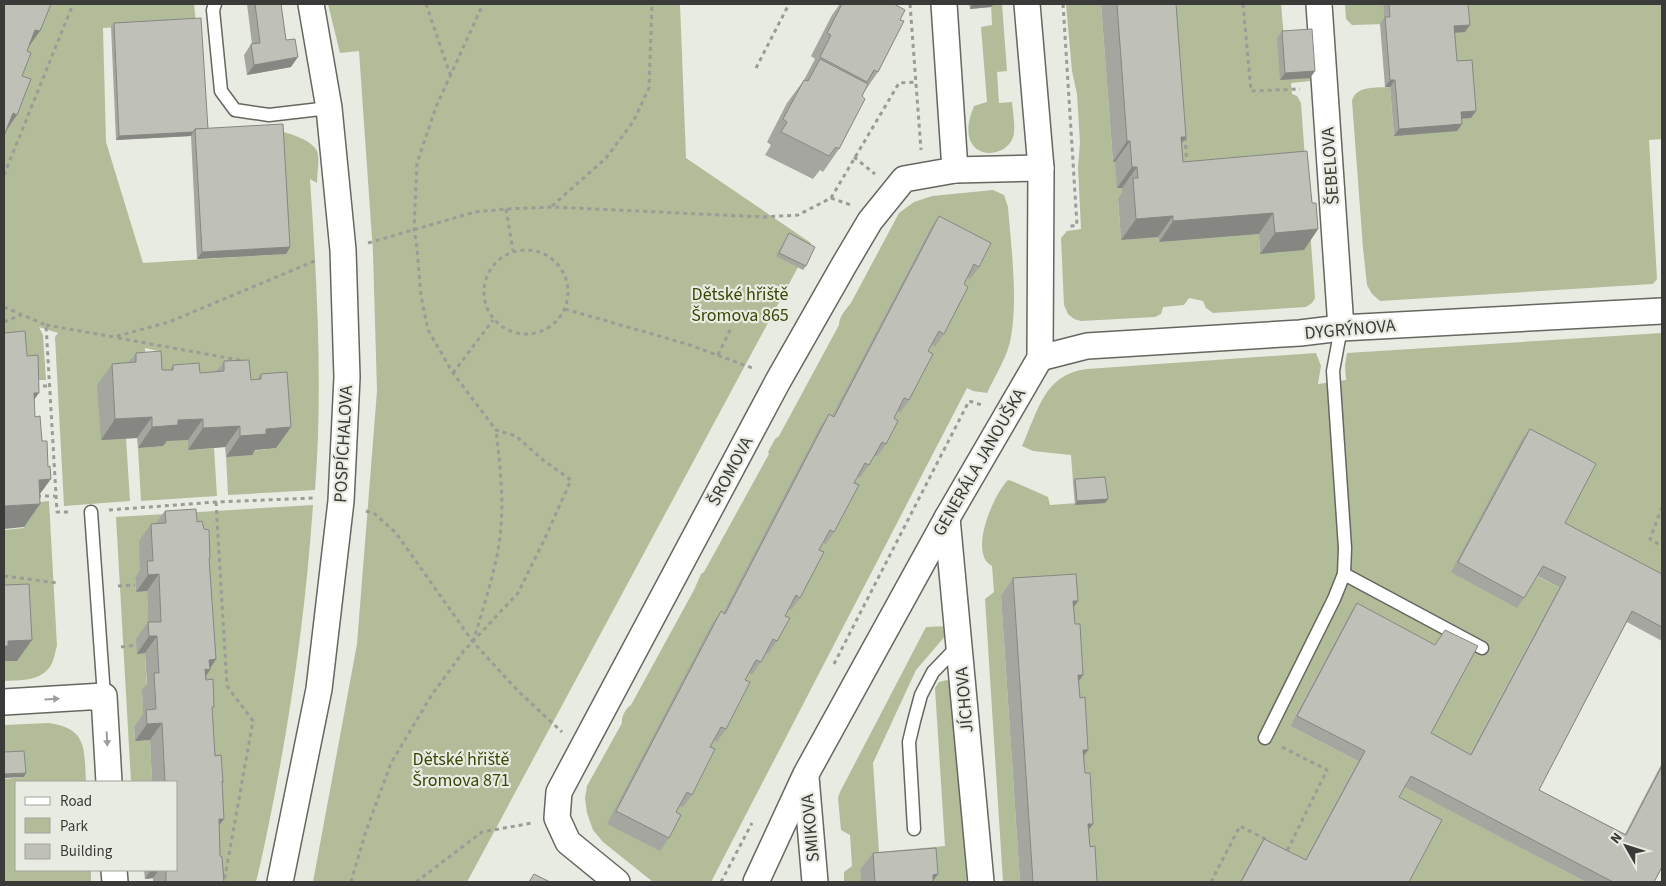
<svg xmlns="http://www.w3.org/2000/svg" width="1666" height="886" font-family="'Source Sans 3',sans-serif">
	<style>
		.green { fill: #b2bc99; fill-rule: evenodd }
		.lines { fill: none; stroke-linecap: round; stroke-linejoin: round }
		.service-casing { stroke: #656760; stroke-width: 15 }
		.minor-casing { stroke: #656760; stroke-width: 28 }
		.path { stroke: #9a9c95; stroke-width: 3; stroke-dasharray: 4 4; stroke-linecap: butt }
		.service { stroke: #fff; stroke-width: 12 }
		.minor { stroke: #fff; stroke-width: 25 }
		.wall { fill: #a4a69f }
		.shaded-wall { fill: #868782 }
		.building { fill: #bfc1b9; stroke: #868782 }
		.oneway { fill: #9c9d9c }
		.labels { text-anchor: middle; stroke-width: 4.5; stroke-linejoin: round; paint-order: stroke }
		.street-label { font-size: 18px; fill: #3a3b38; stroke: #e8ebe2 }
		.park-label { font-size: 18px; fill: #3a4603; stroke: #e8ebe2 }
	</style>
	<rect width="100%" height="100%" fill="#e8ebe2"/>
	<g class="green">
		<path d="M34 4H194L196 22 103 28 106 142 143 263 285 254 279 131C289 133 312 140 317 151 320 159 317 173 317 183L310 179C317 283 323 387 315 490L228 495 226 457 251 455 253 451 276 448 234 381 158 386V351L145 348 146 372 126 438 130 501 64 506 55 337 58 333 39 327 43 335 46 380H10L4 356V133Z"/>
		<path d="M328 4H680L686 158 811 243 467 882H313L357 644 377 391 373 253 359 51 340 53Z"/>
		<path d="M991 4H1002L1007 71 997 72 999 103 1012 102C1013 112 1015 124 1014 133 1010 163 950 163 974 106L987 102 981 27 992 25Z"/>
		<path d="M1066 4H1101L1113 162H1115L1123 190V199L1118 200 1121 240 1158 237 1159 242 1259 234 1260 254 1303 250 1168 183 1160 4H1281L1284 38 1280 79 1310 78V81L1291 83 1292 94 1297 96 1301 103 1315 298 1312 303 1306 307 1213 313 1206 308 1203 301 1189 298 1184 305 1163 307 1161 314 1155 317 1081 321 1074 319 1068 314 1064 305 1061 238 1067 231 1081 229 1078 167 1080 143 1077 94 1072 71Z"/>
		<path d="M1345 4H1383L1385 24 1352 25 1346 19Z"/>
		<path d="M1462 4H1662V139L1649 140 1657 279 1653 284 1380 301 1372 294 1367 285 1363 248 1352 101C1356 85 1377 88 1390 87L1394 136 1456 119 1471 118 1452 68 1449 33Z"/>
		<path d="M993 190 1004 195 1008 207C1011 246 1018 298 1011 337 1008 356 995 376 987 393L973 391 967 388 711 882H653L603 842 593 830 587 813 585 798 587 786 622 723C621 717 626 708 631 705L694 590 701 574 704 572 769 454 768 452 775 439 779 436 839 325C839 317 846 309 851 303L899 213 914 202 932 196ZM930 229 970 279 965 277 919 364 899 413 895 411 877 457 872 455 856 476 825 545 821 542 791 610 787 608 736 693 701 760 716 627 820 428 825 430Z"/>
		<path d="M1662 333V588L1536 576 1559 587 1464 765 1424 743 1428 655 1350 613 1290 726 1358 761 1299 870 1257 849 1239 882H1084L1001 596 1020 882H1003L985 599 994 592 992 566C968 554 993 495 1008 480L1012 481 1048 497 1050 505 1104 501 1103 481 1073 482 1071 455 1033 451 1022 446C1038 411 1044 374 1087 369L1316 353 1321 366 1318 384 1346 380 1345 365 1347 353Z"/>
		<path d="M188 440 189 450 214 448 217 496 141 501 138 448 163 446V441Z"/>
		<path d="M49 501 57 646C55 652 54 660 51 665 41 682 20 680 4 681V661L17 660 4 606V530L24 528 22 504Z"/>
		<path d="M313 505C306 607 292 708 272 808 267 833 262 858 256 882H211L201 697 141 578H135L136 592 147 591 149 639 145 653 147 690H142L144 727 134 728 135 741 150 740 152 782H131L116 517Z"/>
		<path d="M948 626 947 634 916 670 873 763 879 852 945 846 935 688 939 682 947 680 952 683 955 690 967 882H925L860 870 861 882H844V872L852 866 850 835 841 830 838 798 840 792 926 627Z"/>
		<path d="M48 723C88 728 84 749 86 782H16V870H91V882H4V779L24 777 4 755V725Z"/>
		<path d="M1404 786 1586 882H1407L1392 807Z"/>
	</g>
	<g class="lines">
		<g class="service-casing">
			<g id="service">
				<path d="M215 4 213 10 221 91 235 110 269 115 329 108"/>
				<path d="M91 512 104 696"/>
				<path d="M1344 574 1482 648"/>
				<path d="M1265 738 1334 599 1344 574 1345 548 1333 371 1341 328"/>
				<path d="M914 829 909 742 914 721 921 695 933 672 959 645"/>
			</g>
		</g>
		<g class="minor-casing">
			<g id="minor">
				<path d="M944 4 955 170"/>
				<path d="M1319 4 1341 328"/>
				<path d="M1040 358 1087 346 1300 333 1341 328 1662 311"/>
				<path d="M947 518 981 882"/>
				<path d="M4 702 104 696 109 782"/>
				<path d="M806 777 815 882"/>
				<path d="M114 870 115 882"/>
				<path d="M280 882 319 689 341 501 347 377 343 250 329 108 311 4"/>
				<path d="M617 882 568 842 557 818 559 792 778 381 844 265 870 221 904 179 955 170 1041 168"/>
				<path d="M756 882 806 774 947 518 1040 358 1041 168 1027 4"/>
			</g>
		</g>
		<g class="path">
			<path d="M426 4 450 74"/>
			<path d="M910 4 921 150"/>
			<path d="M1063 4 1077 225 1067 227"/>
			<path d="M1243 4 1251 91 1300 89"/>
			<path d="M756 68 789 4"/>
			<path d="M1185 137 1187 165"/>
			<path d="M854 157 875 174"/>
			<path d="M4 175 73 4"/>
			<path d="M831 198 899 83 916 82"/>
			<path d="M552 206 606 158 633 122 649 88 652 4"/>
			<path d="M506 209 513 251"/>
			<path d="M368 243 475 212 506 209 552 207 764 217 798 215 831 198 851 205"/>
			<circle cx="526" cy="292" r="42"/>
			<path d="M4 307 46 325 57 512H71"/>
			<path d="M565 309 687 344 755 369"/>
			<path d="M4 322 21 315"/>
			<path d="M46 325 114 337 169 322 317 260"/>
			<path d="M118 338 239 360V363"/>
			<path d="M718 355 732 326"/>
			<path d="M453 373 493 320"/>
			<path d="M35 386H49"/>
			<path d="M37 496H55"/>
			<path d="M216 502 227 686 253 721 224 882"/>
			<path d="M1662 507 1650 539 1662 546"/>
			<path d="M109 510 216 502 315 498"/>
			<path d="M366 511 375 514 396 533 473 642 518 691 562 732"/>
			<path d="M4 576 58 583"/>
			<path d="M118 586 135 585"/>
			<path d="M473 642C481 615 490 588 496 560 506 517 501 474 496 430"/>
			<path d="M121 647 136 645"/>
			<path d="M834 664 969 401 982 405"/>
			<path d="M1282 747 1327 770 1287 851 1285 850"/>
			<path d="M351 882 365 834 391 763 431 696 463 652 518 593 546 536 571 480 543 460 516 436 496 430 453 373 428 330 421 296 417 248 414 229 417 163 436 107 483 4"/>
			<path d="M416 882 482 832 532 823"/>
			<path d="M721 882 752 823"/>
			<path d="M1211 882 1240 826 1269 841"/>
		</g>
		<use href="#service" class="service"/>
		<use href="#minor" class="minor"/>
	</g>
	<g class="wall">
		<path d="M247 4H281L286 40 291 67 247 75 244 55 251 44H252Z"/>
		<path d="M840 4H894L900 20 878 72 864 92 839 149 823 172 820 170 813 179 765 155 771 145 767 142 787 103 804 80 815 59 811 56 832 15Z"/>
		<path d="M969 4H994L991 7 970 9Z"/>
		<path d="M1101 4H1176L1182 143 1183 162 1312 203 1318 229 1304 250 1260 254 1259 234 1159 242 1158 237 1121 240 1118 199 1122 193V188H1117L1115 162H1113Z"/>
		<path d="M1383 4H1468L1465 32 1455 33 1457 61 1476 111 1471 118 1462 119 1457 131 1394 136 1390 87H1385L1380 24 1384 18Z"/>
		<path d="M114 23 208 129 290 247 286 254 197 259 191 136 116 140 111 27Z"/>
		<path d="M1282 31 1315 71 1310 78 1280 80 1277 38Z"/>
		<path d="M939 216 979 267 970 279 967 278 964 284 944 334 935 347 932 345 928 351 909 400 900 413 897 412 894 418 886 444 877 457 874 456 869 465 860 478 857 476 854 483 834 532 825 545 823 543 819 550 800 598 791 610 788 609 785 616 777 641 768 654 766 653 761 662 752 675 749 673 745 680 726 729 717 742 714 740 710 747 692 795 683 807 679 806 676 812 669 838 660 851 607 824 712 624 721 611 723 613 820 427 829 414 832 416 930 229Z"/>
		<path d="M789 233 806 266 803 270 776 256Z"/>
		<path d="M136 353 162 370H170L173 365 200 373 216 372 224 361 251 380 257 379 261 374 276 448 255 450 252 455 226 457 225 447 188 450V440L167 441 163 446 138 448 137 438 101 440 97 385 112 364 129 362Z"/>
		<path d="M1530 429 1565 523 1662 574V641L1627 622 1539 790 1625 834 1662 763V868L1654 882H1586L1405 787 1399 797 1409 882H1239L1257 849 1264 839 1305 859 1358 761 1290 726 1350 613 1357 603 1431 733 1470 754 1559 587 1537 576 1524 598 1517 608 1451 572 1522 439Z"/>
		<path d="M1075 479 1108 499 1105 503 1075 505 1073 482Z"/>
		<path d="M165 511 197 522 209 560 216 659 206 676 212 710 215 756 223 782 222 783 224 819 219 825 220 856 224 882H153V878L145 879 144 870H176V782H152L150 740 135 741 134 727 143 714 142 690 147 684 145 653 137 654 136 639 148 622 147 591 136 592 135 578 140 570 139 541 151 524 156 523Z"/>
		<path d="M1013 578 1078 601 1074 607 1075 624 1083 675 1079 681 1080 698 1088 750 1084 756 1089 830 1090 847 1097 882H1020L1001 596Z"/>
		<path d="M873 853 938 874 933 881V882H861L860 870Z"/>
	</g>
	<g class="shaded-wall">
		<path d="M994 4 991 7 970 9 972 5Z"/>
		<path d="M1470 25 1465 32 1449 33 1454 26Z"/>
		<path d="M35 30 40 31 25 52Z"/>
		<path d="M298 57 291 67 247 75 254 65Z"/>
		<path d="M1315 71 1310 78 1280 80 1285 73Z"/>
		<path d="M1390 80H1395L1390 87H1385Z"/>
		<path d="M1476 111 1471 118 1456 119 1461 112Z"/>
		<path d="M13 113 17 115 4 134Z"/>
		<path d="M1462 124 1457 131 1394 136 1399 129Z"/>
		<path d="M193 132 191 136 116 140 119 136Z"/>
		<path d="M1181 137H1186L1172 158Z"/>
		<path d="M1127 141H1130L1115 162H1113Z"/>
		<path d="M1132 167H1137L1122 188H1117Z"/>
		<path d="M1273 213 1259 234 1159 242 1173 221Z"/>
		<path d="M1173 216 1158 237 1121 240 1136 219Z"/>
		<path d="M1318 229 1304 250 1260 254 1275 233Z"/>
		<path d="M290 247 286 254 197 259 202 252Z"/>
		<path d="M34 393H39L22 416Z"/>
		<path d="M152 417 137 438 101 440 115 419Z"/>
		<path d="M203 419 188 440 167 441 163 446 138 448 152 427 178 420Z"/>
		<path d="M240 426 225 447 188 450 203 428Z"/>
		<path d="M291 427 276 448 255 450 252 455 226 457 240 436 266 429Z"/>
		<path d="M51 479 34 502 39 480Z"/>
		<path d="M1108 499 1105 503 1075 505 1077 501Z"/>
		<path d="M40 504 24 527 4 529V506Z"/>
		<path d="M159 574 147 591 136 592 148 575Z"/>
		<path d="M1073 601H1078L1066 618Z"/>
		<path d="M149 636H157L145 653 137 654Z"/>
		<path d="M32 640 17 661H4V646L8 641Z"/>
		<path d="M216 659 209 670H210L198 687 209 660Z"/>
		<path d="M1078 675H1083L1071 692Z"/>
		<path d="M162 723 150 740 135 741 147 724Z"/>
		<path d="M1083 750H1088L1076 767Z"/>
		<path d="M26 773 24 777 4 778V774Z"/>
		<path d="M219 819H224L211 836Z"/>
		<path d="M1088 824H1093L1081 841Z"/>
		<path d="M151 870H159L153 878 145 879Z"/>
		<path d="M938 874 932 882 933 875Z"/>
	</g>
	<g class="building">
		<path d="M4 4H51L40 31 35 30 27 51 31 53 22 76 31 79 17 115 13 113 4 136Z"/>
		<path d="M255 4H281L286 40 295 39 298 57 254 65 251 44 260 43Z"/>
		<path d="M842 4H894L905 10 900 20 904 21 878 72 874 70 867 82 820 57 831 35 827 33Z"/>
		<path d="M972 4H994L972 5Z"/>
		<path d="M1117 4H1176L1186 137H1181L1183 162 1307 151 1312 203H1316L1318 229 1275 233 1273 213 1173 221V216L1136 219 1133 178H1138L1137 167H1132L1130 141H1127Z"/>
		<path d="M1389 4H1468L1470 25 1454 26 1457 61 1472 60 1476 111 1461 112 1462 124 1399 129 1395 80H1390L1385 17H1390Z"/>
		<path d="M201 18 208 129H195L193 132 119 136 114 23Z"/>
		<path d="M1312 29 1315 71 1285 73 1282 31Z"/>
		<path d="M820 59 868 84 862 96 865 99 839 149 836 147 829 156 781 132 787 122 783 119 804 80 808 81Z"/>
		<path d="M283 124 290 247 202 252 195 129Z"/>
		<path d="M939 216 991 243 979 267 974 264 964 284 968 287 944 334 939 331 928 351 933 354 909 400 904 398 894 418 898 421 886 444 882 442 869 465 865 463 854 483 859 485 834 532 830 530 819 550 824 552 800 598 796 595 785 616 790 618 777 641 773 639 761 662 756 660 745 680 750 682 726 729 721 727 710 747 715 749 692 795 687 792 676 812 681 815 669 838 616 811 721 611 725 614 829 414 834 417Z"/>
		<path d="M789 233 815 247 806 266 779 253Z"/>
		<path d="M25 331 27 356 38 355 39 393H34L35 417 40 416 42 441H47L48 467 50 466 51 479 39 480 40 504 4 506V333Z"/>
		<path d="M161 351 162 370H173V365L199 363 200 373 224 371V361L249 360 251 380 261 379V374L287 372 291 427 266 429V434L240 436V426L203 428V419L178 420V425L152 427V417L115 419 112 364 136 362V353Z"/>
		<path d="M1530 429 1586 458 1596 464 1565 523 1662 574V627L1632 611 1539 790 1626 835 1662 766V867L1654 882H1613L1411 776 1399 797 1442 820 1409 882H1241L1264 839 1306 860 1365 751 1297 716 1357 603 1435 645 1445 630 1478 646 1431 733 1471 755 1566 577 1543 566 1524 598 1458 562Z"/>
		<path d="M1105 477 1108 499 1077 501 1075 479Z"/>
		<path d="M196 509 197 522 202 521 204 529 209 530 210 558H209L216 659 209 660 210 670 205 669 206 680 213 679 214 707H212L215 756 221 755 223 782 222 781 224 819H219L220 856 222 857 224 882H166V870H176V782H165L162 723 147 724 146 710 156 709 154 673H159L157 636H149L148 622H161L159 574 148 575 147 561H153L151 524 166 523 165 511Z"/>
		<path d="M1076 574 1078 601H1073L1075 624H1080L1083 675H1078L1080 698 1085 697 1088 750H1083L1085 773H1090L1093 824H1088L1090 847 1095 846 1097 882H1033L1013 578Z"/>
		<path d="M4 579V585L29 584 32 640 8 641V646H4Z"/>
		<path d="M24 751 26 773 4 774V752Z"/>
		<path d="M936 848 938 874 933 875V882H875L873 853Z"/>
		<path d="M534 874 550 882H529Z"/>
	</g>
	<defs><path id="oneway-solid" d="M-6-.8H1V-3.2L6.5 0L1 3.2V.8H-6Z" transform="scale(1.25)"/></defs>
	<g class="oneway">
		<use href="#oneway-solid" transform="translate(52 699) rotate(-3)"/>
		<use href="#oneway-solid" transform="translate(107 739) rotate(87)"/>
	</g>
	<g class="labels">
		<g class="street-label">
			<text transform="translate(1330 166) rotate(-94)" y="6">ŠEBELOVA</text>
			<text transform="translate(1350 329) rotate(-5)" y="6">DYGRÝNOVA</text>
			<text transform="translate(343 444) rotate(-87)" y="6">POSPÍCHALOVA</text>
			<text transform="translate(979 462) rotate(-60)" y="6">GENERÁLA JANOUŠKA</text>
			<text transform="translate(730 471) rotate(-62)" y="6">ŠROMOVA</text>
			<text transform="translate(964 700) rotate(-95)" y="6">JÍCHOVA</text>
			<text transform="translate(810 828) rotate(-95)" y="6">SMIKOVA</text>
		</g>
		<g class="park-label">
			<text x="740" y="300">Dětské hřiště<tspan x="740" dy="21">Šromova 865</tspan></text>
			<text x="461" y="765">Dětské hřiště<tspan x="461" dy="21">Šromova 871</tspan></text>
		</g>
	</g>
	<rect width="1666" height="886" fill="none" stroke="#3a3b38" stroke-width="10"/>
	<rect x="15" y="781" width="162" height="90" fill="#e8ebe2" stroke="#a2a59e"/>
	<rect x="25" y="797" width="25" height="8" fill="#ffffff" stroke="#a2a59e"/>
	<text x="60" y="806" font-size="15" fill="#3a3b38">Road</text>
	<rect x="25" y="818" width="25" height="15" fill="#b2bc99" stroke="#a2a59e"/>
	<text x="60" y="831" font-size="15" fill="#3a3b38">Park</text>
	<rect x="25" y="844" width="25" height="15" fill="#bfc1b9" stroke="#a2a59e"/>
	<text x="60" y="856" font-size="15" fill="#3a3b38">Building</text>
	<g transform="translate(1626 846) rotate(309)" stroke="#e8ebe2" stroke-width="4" paint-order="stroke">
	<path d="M0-4L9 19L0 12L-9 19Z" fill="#3a3b38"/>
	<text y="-8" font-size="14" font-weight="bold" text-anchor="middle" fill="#3a3b38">N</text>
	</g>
</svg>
